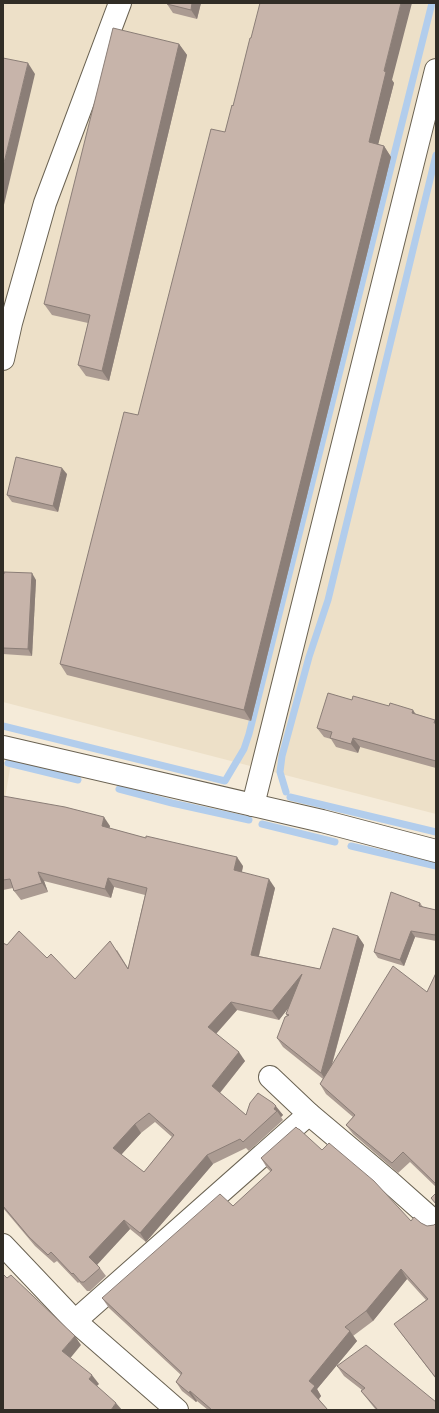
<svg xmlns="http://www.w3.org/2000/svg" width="439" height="1413" font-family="Signika,sans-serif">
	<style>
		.built { fill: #ede0c8 }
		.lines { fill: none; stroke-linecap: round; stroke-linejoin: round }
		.stream { stroke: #b2cdec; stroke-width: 7 }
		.minor-casing { stroke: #6a6252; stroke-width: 24 }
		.major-casing { stroke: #6a6252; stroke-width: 24 }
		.minor { stroke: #fff; stroke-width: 22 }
		.major { stroke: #fff; stroke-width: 22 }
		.wall { fill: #ab9b92; fill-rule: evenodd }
		.shaded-wall { fill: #8b7e77 }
		.building { fill: #c7b4aa; stroke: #8b7e77; fill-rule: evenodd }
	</style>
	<rect width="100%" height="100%" fill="#f5ebd9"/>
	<g class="built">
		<path d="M3 3H436V814L3 702Z"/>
		<path d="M3 762 11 763 4 804H3Z"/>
	</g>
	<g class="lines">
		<g class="stream">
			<path d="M3 726 225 781 244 749 249 734 432 3"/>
			<path d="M8 763 78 780"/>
			<path d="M119 789 172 803 249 820"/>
			<path d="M286 792 280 772 282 756 309 657 328 600 436 155"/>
			<path d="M290 797 436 832"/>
			<path d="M262 824 335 842"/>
			<path d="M351 846 436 866"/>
		</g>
		<g class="minor-casing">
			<g id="minor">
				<path d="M3 359 11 323 45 203 120 3"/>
				<path d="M253 805 436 70"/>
				<path d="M270 1077 309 1114 391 1183 436 1223"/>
				<path d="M3 1245 75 1321 177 1410"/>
				<path d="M75 1321 309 1114"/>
			</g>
		</g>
		<g class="major-casing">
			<path id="major" d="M3 747 322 821 436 851"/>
		</g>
		<use href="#minor" class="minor"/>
		<use href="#major" class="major"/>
	</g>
	<g class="wall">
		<path d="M167 3H201L197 19 173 13 167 4Z"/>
		<path d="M179 44 187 55 109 381 86 376 78 365 88 323 52 315 44 304Z"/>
		<path d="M392 80 394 83 378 144 384 146 391 157 251 721 67 675 60 664 138 415 233 106Z"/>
		<path d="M67 474 58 512 12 502 7 495Z"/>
		<path d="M3 574 36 580 32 656 3 654Z"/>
		<path d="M352 700 416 714 435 720 436 721V768L360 747 358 753 336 747 331 739 324 737 317 728Z"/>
		<path d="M3 796 110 826 109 828 243 866 242 872 275 888 259 956 320 969 358 936 364 945 332 1065 427 992 436 973V1187L410 1162 398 1173 353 1134 346 1125 353 1117 326 1094 320 1084 323 1079 283 1047 277 1038 287 1016 286 1014 289 1007 279 1020 237 1010 216 1034 245 1061 220 1093 246 1115 275 1105 283 1115 281 1117 283 1120 249 1151 246 1148 213 1164 146 1242 130 1229 97 1264 106 1276 90 1291H87L79 1282 78 1283 57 1261 54 1263 35 1246 3 1208V943L7 945 47 958 75 979 117 950 128 968 145 895 114 887 111 898 44 881 48 892 21 900 14 891 13 888 3 890ZM155 1122 172 1137 144 1172 121 1155 141 1133Z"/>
		<path d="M420 903 423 907 436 910V941L415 937 404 966 378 958 374 952Z"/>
		<path d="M322 1150 411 1221 421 1223 427 1226 434 1225 436 1223V1379L394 1324 426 1300 407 1279 373 1321 353 1336 357 1341 317 1389 321 1396 319 1399 328 1410H208L197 1401 196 1402 182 1391 176 1382 181 1375 109 1308 102 1298 233 1206 271 1172 267 1168 261 1158Z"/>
		<path d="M337 1366 436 1410H376L368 1400 361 1391 362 1390 344 1376Z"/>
	</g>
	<g class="shaded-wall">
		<path d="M192 3H201L197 19 191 10Z"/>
		<path d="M401 3H412L392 80 394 83 376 153 369 142 384 71Z"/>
		<path d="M179 44 187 55 109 381 102 371Z"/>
		<path d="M28 63 35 74 3 209V167Z"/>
		<path d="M384 146 391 157 251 721 244 710Z"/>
		<path d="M62 468 67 474 58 512 53 506Z"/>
		<path d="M32 573 36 580 32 656 28 649Z"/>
		<path d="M413 710 419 719 412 713Z"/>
		<path d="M353 738 360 747 358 753 351 744Z"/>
		<path d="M104 817 110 826 108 834 102 826Z"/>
		<path d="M237 857 243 866 240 879 234 870Z"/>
		<path d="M38 872 44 881 48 892 42 883Z"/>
		<path d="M108 878 114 887 111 898 105 889Z"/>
		<path d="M269 879 275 888 257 963 251 955Z"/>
		<path d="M411 931 415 937 404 966 400 960Z"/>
		<path d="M358 936 364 945 327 1082 321 1073Z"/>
		<path d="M302 974 308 983 279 1020 272 1011Z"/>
		<path d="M231 1002 237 1010 214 1036 208 1027Z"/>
		<path d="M239 1052 245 1061 218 1095 212 1086Z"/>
		<path d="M273 1103 283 1115 281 1117 277 1111 274 1109Z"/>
		<path d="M135 1124 141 1133 119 1157 113 1148Z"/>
		<path d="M207 1155 213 1164 146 1242 140 1233Z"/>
		<path d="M124 1220 130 1229 96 1266 89 1257Z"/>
		<path d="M401 1269 407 1279 373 1321 366 1311Z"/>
		<path d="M350 1331 357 1341 317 1389 321 1396 318 1400 311 1391 309 1381Z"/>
		<path d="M75 1336 81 1345 68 1361 62 1351Z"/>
		<path d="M92 1375 99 1384 95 1388 89 1379Z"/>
		<path d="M190 1391 197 1401 196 1402 189 1393Z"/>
		<path d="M116 1403 122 1410H111Z"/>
	</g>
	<g class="building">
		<path d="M167 3H192L191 10 167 4Z"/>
		<path d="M260 3H401L384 71 386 72 369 142 384 146 244 710 60 664 124 412 138 415 211 129 225 132 232 105 233 106 250 38H251Z"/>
		<path d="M113 28 179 44 102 371 78 365 90 315 44 304Z"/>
		<path d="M3 58 28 63 3 167Z"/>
		<path d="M16 457 62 468 53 506 7 495Z"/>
		<path d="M4 572 32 573 28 649 3 648V574H4Z"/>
		<path d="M328 693 352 700 353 696 389 706 390 703 413 710 412 713 435 720 434 723H436V761L353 738 351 744 330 738 332 732 317 728Z"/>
		<path d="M3 796 65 807 104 817 102 826 146 838V836L237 857 234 870 269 879 251 955 320 969 333 928 358 936 321 1073 277 1038 285 1017 289 1015 286 1014 302 974 272 1011 231 1002 208 1027 239 1052 212 1086 246 1115 250 1103 258 1093 273 1103 276 1106 274 1109 277 1111 243 1142 240 1139 207 1155 140 1233 124 1220 89 1257 100 1268 84 1282H81L73 1273 72 1274 51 1252 48 1255 29 1237 3 1206V943L7 945 19 931 47 958 51 954 75 979 110 941 128 969 147 888 108 878 105 889 38 872 42 883 14 891 10 879 3 880ZM149 1113 174 1135 144 1172 113 1148 135 1124Z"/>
		<path d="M391 892 420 903 419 906 436 910V931L435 935 411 931 400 960 374 952Z"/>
		<path d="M393 966 427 992 436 973V1184L403 1152 392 1163 346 1125 355 1115 320 1084Z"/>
		<path d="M296 1127 298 1129H299L322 1150 329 1143 374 1181 411 1221 414 1217 421 1223 427 1226 434 1225 436 1223V1378L394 1324 428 1299 401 1269 366 1311 345 1327 350 1331 309 1381 315 1386 311 1391 328 1410H212L190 1391 189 1393 176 1382 182 1373 102 1298 220 1194 233 1206 272 1170 261 1158Z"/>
		<path d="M436 1193V1204L431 1198Z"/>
		<path d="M3 1274 7 1278 11 1275 75 1336 62 1351 92 1375 89 1379 116 1403 111 1410H3Z"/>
		<path d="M366 1345 436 1402V1410H378L361 1391 365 1388 337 1366Z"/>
	</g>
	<rect width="439" height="1413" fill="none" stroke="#312d26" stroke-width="8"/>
</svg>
